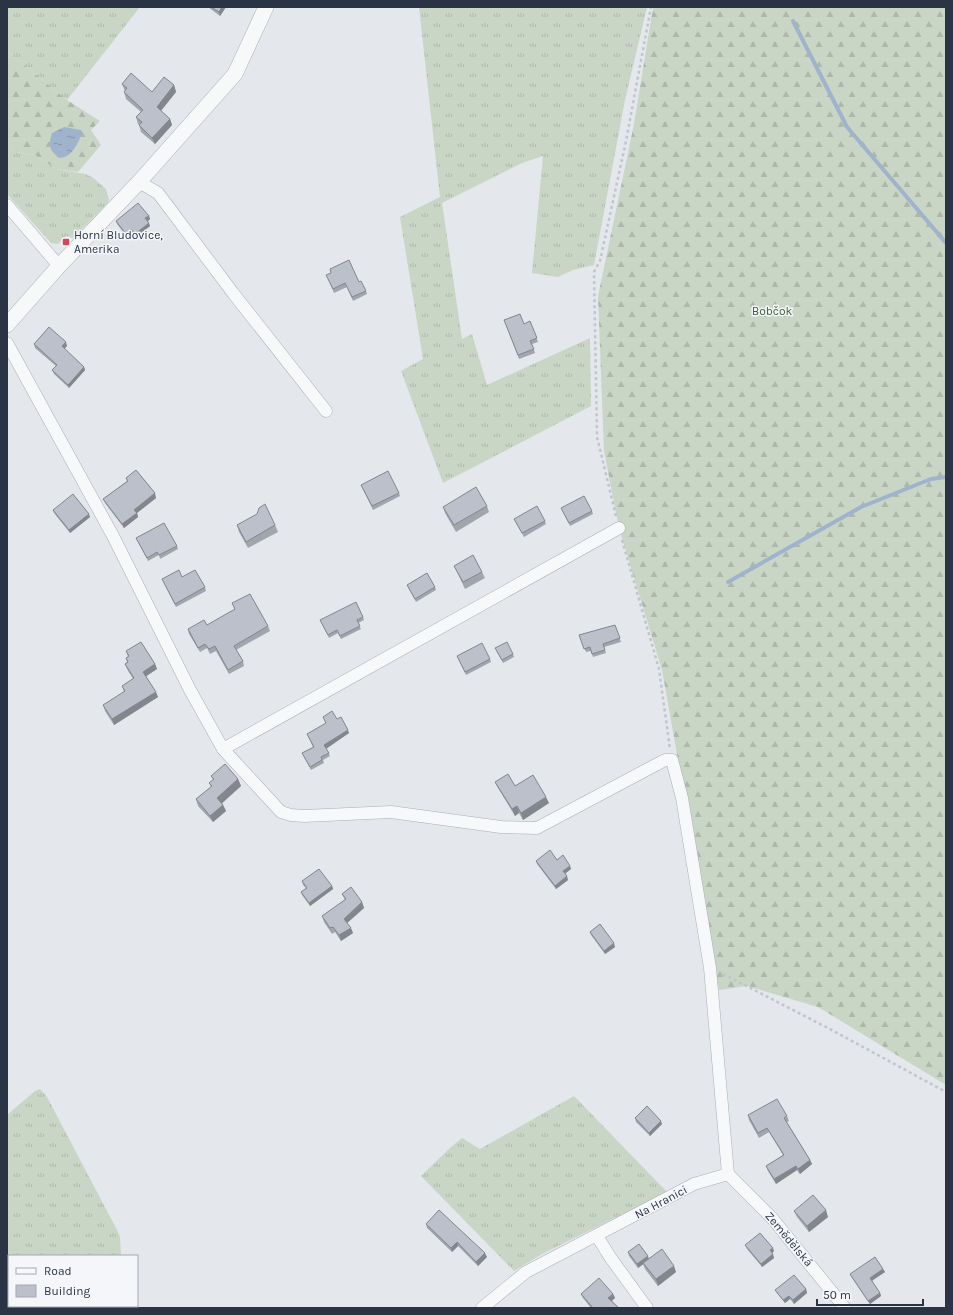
<svg xmlns="http://www.w3.org/2000/svg" width="953" height="1315" font-family="Karla,sans-serif">
	<style>
		.grass { fill: url(#grass-tufts) }
		.forest { fill: url(#forest-firs) }
		.water { fill: url(#water-ripples) }
		.lines { fill: none; stroke-linecap: round; stroke-linejoin: round }
		.stream { stroke: #9fb4cc; stroke-width: 4 }
		.minor-casing { stroke: #a9aeb7; stroke-width: 13 }
		.tertiary-casing { stroke: #a9aeb7; stroke-width: 16 }
		.path { stroke: #c2c5cb; stroke-width: 2.5; stroke-dasharray: 3 3; stroke-linecap: butt }
		.minor { stroke: #f7f8fa; stroke-width: 12 }
		.tertiary { stroke: #f7f8fa; stroke-width: 15 }
		.wall { fill: #a1a5ae }
		.shaded-wall { fill: #83868d }
		.building { fill: #bbc0ca; stroke: #83868d }
		.poi-dot { fill: #d1495b; stroke: #f4f6f9; stroke-width: 1.5 }
		.labels { text-anchor: middle; stroke-width: 3; stroke-linejoin: round; paint-order: stroke }
		.poi-label { font-size: 12px; fill: #2b3445; stroke: #f4f6f9; text-anchor: start }
		.park-label { font-size: 12px; fill: #3f6138; stroke: #f4f6f9 }
		.street-label { font-size: 12px; fill: #2b3445; stroke: #f4f6f9 }
	</style>
	<defs>
		<pattern id="grass-tufts" width="24" height="20" patternUnits="userSpaceOnUse"><rect width="24" height="20" fill="#c9d6c5"/><path d="M3 7l-1-3M5 7V3M7 7l1-3M15 17l-1-3M17 17v-4M19 17l1-3" fill="none" stroke="#adb8ab"/></pattern>
		<pattern id="forest-firs" width="22" height="20" patternUnits="userSpaceOnUse"><rect width="22" height="20" fill="#c9d6c5"/><path d="M5 1l3.5 6h-7zM16 11l3.5 6h-7z" fill="#adb8ab"/></pattern>
		<pattern id="water-ripples" width="26" height="14" patternUnits="userSpaceOnUse"><rect width="26" height="14" fill="#9fb4cc"/><path d="M2 4q2-2 4 0t4 0M15 11q2-2 4 0t4 0" fill="none" stroke="#8293a7"/></pattern>
	</defs>
	<rect width="100%" height="100%" fill="#e4e7ec"/>
	<g class="grass">
		<path d="M7 7H140L67 100 7 51Z"/>
		<path d="M419 7H647L625 100 594 265 573 270 558 277 532 273 543 156 522 163 442 203 462 339 472 334 487 385 590 338 591 406 443 483 401 371 423 359 400 217 440 197Z"/>
		<path d="M7 147 15 152 35 155 56 169 85 174 92 177 106 189 109 200 107 204 73 238 66 236 58 244 51 243 7 194Z"/>
		<path d="M40 1089 46 1095 117 1230 120 1237 121 1256H9V1306H79L77 1308H7V1115L35 1091Z"/>
		<path d="M574 1096 667 1192 542 1254 514 1271 421 1176 450 1148 462 1138 480 1149Z"/>
	</g>
	<g class="forest">
		<path d="M653 7H946V1085L818 1007 747 986 719 990 662 670 619 528 604 451 598 296 634 124Z"/>
		<path d="M7 51 67 100 100 121 91 130 101 145 78 172 56 169 35 155 15 152 7 147Z"/>
	</g>
	<path class="water" d="M64 127 81 130 82 133C78 143 72 158 59 158 49 150 48 145 52 133Z"/>
	<g class="lines">
		<g class="stream">
			<path d="M793 21 847 127 946 243"/>
			<path d="M728 582 861 507 931 479 946 477"/>
		</g>
		<g class="minor-casing">
			<g id="minor">
				<path d="M139 182 158 193 233 293 326 411"/>
				<path d="M7 205 59 266"/>
				<path d="M7 343 113 536 190 690 223 749 281 812 291 815 304 816 391 812 501 827 537 828 665 760H672L682 798 710 968 728 1174"/>
				<path d="M223 749 619 528"/>
				<path d="M728 1174 772 1218 845 1308"/>
				<path d="M597 1236 610 1257 647 1308"/>
				<path d="M482 1308 526 1272 694 1184 728 1174"/>
			</g>
		</g>
		<g class="tertiary-casing">
			<path id="tertiary" d="M7 325 59 266 139 182 235 74 266 7"/>
		</g>
		<g class="path">
			<path d="M616 516 597 437 594 272 600 261 626 141 651 7"/>
			<path d="M622 540 659 669 670 749"/>
			<path d="M723 974 828 1028 946 1092"/>
		</g>
		<use href="#minor" class="minor"/>
		<use href="#tertiary" class="tertiary"/>
	</g>
	<g class="wall">
		<path d="M208 7H226L220 16Z"/>
		<path d="M122 84 152 92 174 85 176 92 161 111 170 119 172 125 155 144 141 132 139 125 138 124 136 117 141 112 126 99 124 92 125 91Z"/>
		<path d="M149 216 150 219 147 221 150 226 136 237 132 233 127 237 117 224 116 221Z"/>
		<path d="M328 278 359 282 366 291 367 294 353 301 347 287 334 293Z"/>
		<path d="M504 320 524 324 530 321 538 342 532 344 535 353 519 359Z"/>
		<path d="M34 344 67 346 64 349 84 367 85 370 69 388 54 374 52 370 56 366 35 348Z"/>
		<path d="M126 478 156 498 137 513 138 517 124 528 105 503 103 499 127 481Z"/>
		<path d="M361 485 399 493 400 496 373 510Z"/>
		<path d="M487 506 489 512 456 532 445 513 443 507Z"/>
		<path d="M561 508 592 511 593 514 570 526Z"/>
		<path d="M53 510 90 517 70 533 54 513Z"/>
		<path d="M514 519 545 521 546 524 524 537Z"/>
		<path d="M237 525H275L278 532 248 548 239 532Z"/>
		<path d="M136 538 177 546 178 549 160 559 159 555 148 561Z"/>
		<path d="M454 566 482 572 485 578 465 589 457 572Z"/>
		<path d="M182 577 205 587 206 591 176 607 162 579Z"/>
		<path d="M407 585 435 587 436 590 416 602Z"/>
		<path d="M232 603 268 626 270 631 236 650 243 661 244 666 229 674 216 651 210 654 207 648 200 652 189 634 188 629 207 625 235 610Z"/>
		<path d="M363 617 364 620 358 623 361 629 341 639 338 633 329 638 320 620Z"/>
		<path d="M615 625 621 642 604 647 606 653 593 657 591 651 586 652 579 635Z"/>
		<path d="M495 648 513 654 514 657 503 663Z"/>
		<path d="M126 651 155 664 157 669 146 676 158 697 114 725 105 711 103 705 124 692 122 686 133 679 127 669 125 664 127 662 126 658 128 657Z"/>
		<path d="M457 656 490 659 491 662 466 675Z"/>
		<path d="M323 717 337 719 349 733 326 748 330 756 323 760 324 763 311 770 302 753 313 747 307 734 326 724Z"/>
		<path d="M211 776 238 779 241 786 222 803 226 811 213 822 198 806 196 799 211 787 209 783 213 780Z"/>
		<path d="M495 782 515 786 549 803 523 820 519 813 515 816 498 788Z"/>
		<path d="M557 860 570 866 571 869 565 874 568 880 556 889 537 864 536 861Z"/>
		<path d="M302 881 332 886 333 889 310 906 302 895 301 892 306 888 303 885Z"/>
		<path d="M342 894 362 902 364 908 347 923 353 933 341 941 335 932 332 934 324 922 322 916 345 900Z"/>
		<path d="M590 932 615 947 605 954 591 935Z"/>
		<path d="M748 1115 787 1116 789 1121 787 1122 810 1160 812 1164 800 1174 797 1170 776 1184 768 1171 766 1166 783 1155 769 1132 759 1138 749 1120Z"/>
		<path d="M635 1118 662 1124 650 1136 636 1122Z"/>
		<path d="M794 1211 828 1217 809 1232 797 1217Z"/>
		<path d="M426 1224 487 1257 478 1266 458 1246 452 1252 427 1228Z"/>
		<path d="M745 1245 774 1251 772 1253 774 1258 762 1267 747 1249Z"/>
		<path d="M628 1252 649 1258 676 1272 658 1286 645 1269 643 1264 638 1268 629 1256Z"/>
		<path d="M883 1269 885 1272 872 1281 880 1293 881 1296 870 1304 852 1278 850 1274Z"/>
		<path d="M806 1289 807 1293 794 1304 790 1299 785 1303 777 1293 775 1290Z"/>
		<path d="M581 1294H613L615 1298 612 1301 619 1308H591L583 1298Z"/>
	</g>
	<g class="shaded-wall">
		<path d="M222 7H226L220 16 219 12Z"/>
		<path d="M174 85 176 92 159 113 157 107Z"/>
		<path d="M170 119 172 125 155 144 152 138Z"/>
		<path d="M149 216 150 219 147 222 145 218Z"/>
		<path d="M149 223 150 226 136 237 135 234Z"/>
		<path d="M131 229 132 233 127 237 126 234Z"/>
		<path d="M66 342 67 346 63 350 62 346Z"/>
		<path d="M84 367 85 370 69 388 68 385Z"/>
		<path d="M155 493 156 498 137 513 138 517 124 528 122 524 134 510Z"/>
		<path d="M89 514 90 517 70 533 69 530Z"/>
		<path d="M155 664 157 669 145 677 143 672Z"/>
		<path d="M156 692 158 697 114 725 112 719Z"/>
		<path d="M348 730 349 733 326 749 324 745Z"/>
		<path d="M238 779 241 786 220 805 217 798Z"/>
		<path d="M546 797 549 803 523 820 521 813Z"/>
		<path d="M223 805 226 811 213 822 210 816Z"/>
		<path d="M517 806 519 813 515 816 512 809Z"/>
		<path d="M570 866 571 869 564 874 563 871Z"/>
		<path d="M567 876 568 880 556 889 555 886Z"/>
		<path d="M332 886 333 889 310 906 309 903Z"/>
		<path d="M362 902 364 908 346 924 344 919Z"/>
		<path d="M351 928 353 933 341 941 339 935Z"/>
		<path d="M614 943 615 947 605 954 604 951Z"/>
		<path d="M661 1121 662 1124 650 1136 649 1133Z"/>
		<path d="M810 1160 812 1164 800 1174 798 1169Z"/>
		<path d="M796 1166 797 1170 776 1184 774 1179Z"/>
		<path d="M826 1210 828 1217 809 1232 807 1226Z"/>
		<path d="M457 1242 458 1246 452 1252 451 1248Z"/>
		<path d="M773 1248 774 1251 771 1254 770 1250Z"/>
		<path d="M485 1253 487 1257 478 1266 476 1262Z"/>
		<path d="M773 1254 774 1258 762 1267 761 1264Z"/>
		<path d="M648 1256 649 1260 638 1268 637 1264Z"/>
		<path d="M674 1266 676 1272 658 1286 656 1279Z"/>
		<path d="M883 1269 885 1272 871 1281 870 1278Z"/>
		<path d="M806 1289 807 1293 794 1304 793 1300Z"/>
		<path d="M880 1293 881 1296 870 1304 868 1301Z"/>
		<path d="M613 1294 615 1298 610 1302 608 1298Z"/>
		<path d="M789 1296 790 1299 785 1303 783 1300Z"/>
	</g>
	<g class="building">
		<path d="M211 7H222L219 12Z"/>
		<path d="M131 73 152 92 164 77 174 85 157 107 170 119 152 138 139 125 142 122 136 117 143 110 124 92 127 88 122 84Z"/>
		<path d="M138 203 149 216 145 218 149 223 135 234 131 229 126 234 116 221Z"/>
		<path d="M349 260 359 282 361 281 366 291 352 297 345 283 333 289 326 275 331 273 330 269Z"/>
		<path d="M520 314 524 324 530 321 537 338 530 341 534 349 518 355 504 320Z"/>
		<path d="M49 327 66 342 62 346 84 367 68 385 52 370 57 365 34 344Z"/>
		<path d="M136 470 155 493 134 510 137 513 122 524 103 499 128 481 126 478Z"/>
		<path d="M388 471 399 493 372 506 361 485Z"/>
		<path d="M476 487 487 506 454 525 443 507Z"/>
		<path d="M73 494 89 514 69 530 53 510Z"/>
		<path d="M584 496 592 511 569 523 561 508Z"/>
		<path d="M265 504 275 525 246 542 237 525 257 514 259 508Z"/>
		<path d="M537 506 545 521 522 533 514 519Z"/>
		<path d="M164 523 177 546 159 555 157 552 147 558 136 538Z"/>
		<path d="M473 555 482 572 463 582 454 566Z"/>
		<path d="M179 570 182 577 195 570 205 587 175 604 162 579Z"/>
		<path d="M427 573 435 587 415 599 407 585Z"/>
		<path d="M250 594 268 626 234 646 243 661 228 670 215 646 209 649 205 644 198 648 188 629 204 620 207 625 235 609 232 603Z"/>
		<path d="M356 602 363 617 357 620 360 626 340 636 337 630 328 635 320 620Z"/>
		<path d="M615 625 620 638 603 644 605 650 592 654 590 647 584 649 579 635Z"/>
		<path d="M141 642 155 664 143 672 156 692 112 719 103 705 125 691 122 686 134 678 125 664 128 662 126 658 129 656 126 651Z"/>
		<path d="M507 642 513 654 502 660 495 648Z"/>
		<path d="M482 643 490 659 465 672 457 656Z"/>
		<path d="M332 711 337 719 341 717 348 730 324 745 329 753 321 757 322 760 310 767 302 753 314 747 307 734 326 723 323 717Z"/>
		<path d="M225 764 238 779 217 798 223 805 210 816 196 799 212 786 209 783 214 779 211 776Z"/>
		<path d="M508 774 515 786 533 775 546 797 521 813 517 806 512 809 495 782Z"/>
		<path d="M550 850 557 860 563 855 570 866 563 871 567 876 555 886 536 861Z"/>
		<path d="M319 869 332 886 309 903 301 892 307 888 302 881Z"/>
		<path d="M351 887 362 902 344 919 351 928 339 935 333 927 330 928 322 916 346 899 342 894Z"/>
		<path d="M600 924 614 943 604 951 590 932Z"/>
		<path d="M777 1099 787 1116 784 1118 810 1160 798 1169 796 1166 774 1179 766 1166 784 1155 767 1128 758 1133 748 1115Z"/>
		<path d="M647 1106 661 1121 649 1133 635 1118Z"/>
		<path d="M813 1195 826 1210 807 1226 794 1211Z"/>
		<path d="M439 1210 485 1253 476 1262 457 1242 451 1248 426 1224Z"/>
		<path d="M760 1233 773 1248 770 1250 773 1254 761 1264 745 1245Z"/>
		<path d="M639 1244 648 1256 637 1264 628 1252Z"/>
		<path d="M662 1249 674 1266 656 1279 643 1263Z"/>
		<path d="M875 1257 883 1269 870 1278 880 1293 868 1301 850 1274Z"/>
		<path d="M794 1275 806 1289 793 1300 789 1296 783 1300 775 1290Z"/>
		<path d="M599 1278 613 1294 608 1298 619 1308H593L581 1294Z"/>
	</g>
	<rect class="poi-dot" x="62" y="238" width="8" height="8" rx="2"/>
	<g class="labels">
		<g class="poi-label">
			<text x="74" y="239">Horní Bludovice,<tspan x="74" dy="14">Amerika</tspan></text>
		</g>
		<g class="park-label">
			<text x="772" y="315">Bobčok</text>
		</g>
		<g class="street-label">
			<text transform="translate(661 1202) rotate(-28)" y="4">Na Hranici</text>
			<text transform="translate(789 1239) rotate(50)" y="4">Zemědělská</text>
		</g>
	</g>
	<rect width="953" height="1315" fill="none" stroke="#2b3445" stroke-width="16"/>
	<rect x="8" y="1255" width="130" height="52" fill="#f4f6f9" stroke="#a4a8b1"/>
	<rect x="16" y="1268" width="20" height="6" fill="#f7f8fa" stroke="#a4a8b1"/>
	<text x="44" y="1275" font-size="12" fill="#2b3445">Road</text>
	<rect x="16" y="1285" width="20" height="12" fill="#bbc0ca" stroke="#a4a8b1"/>
	<text x="44" y="1295" font-size="12" fill="#2b3445">Building</text>
	<path d="M817 1299v6h106v-6" fill="none" stroke="#2b3445" stroke-width="2"/>
	<text x="823" y="1299" font-size="12" fill="#2b3445" stroke="#f4f6f9" stroke-width="3" paint-order="stroke">50 m</text>
</svg>
